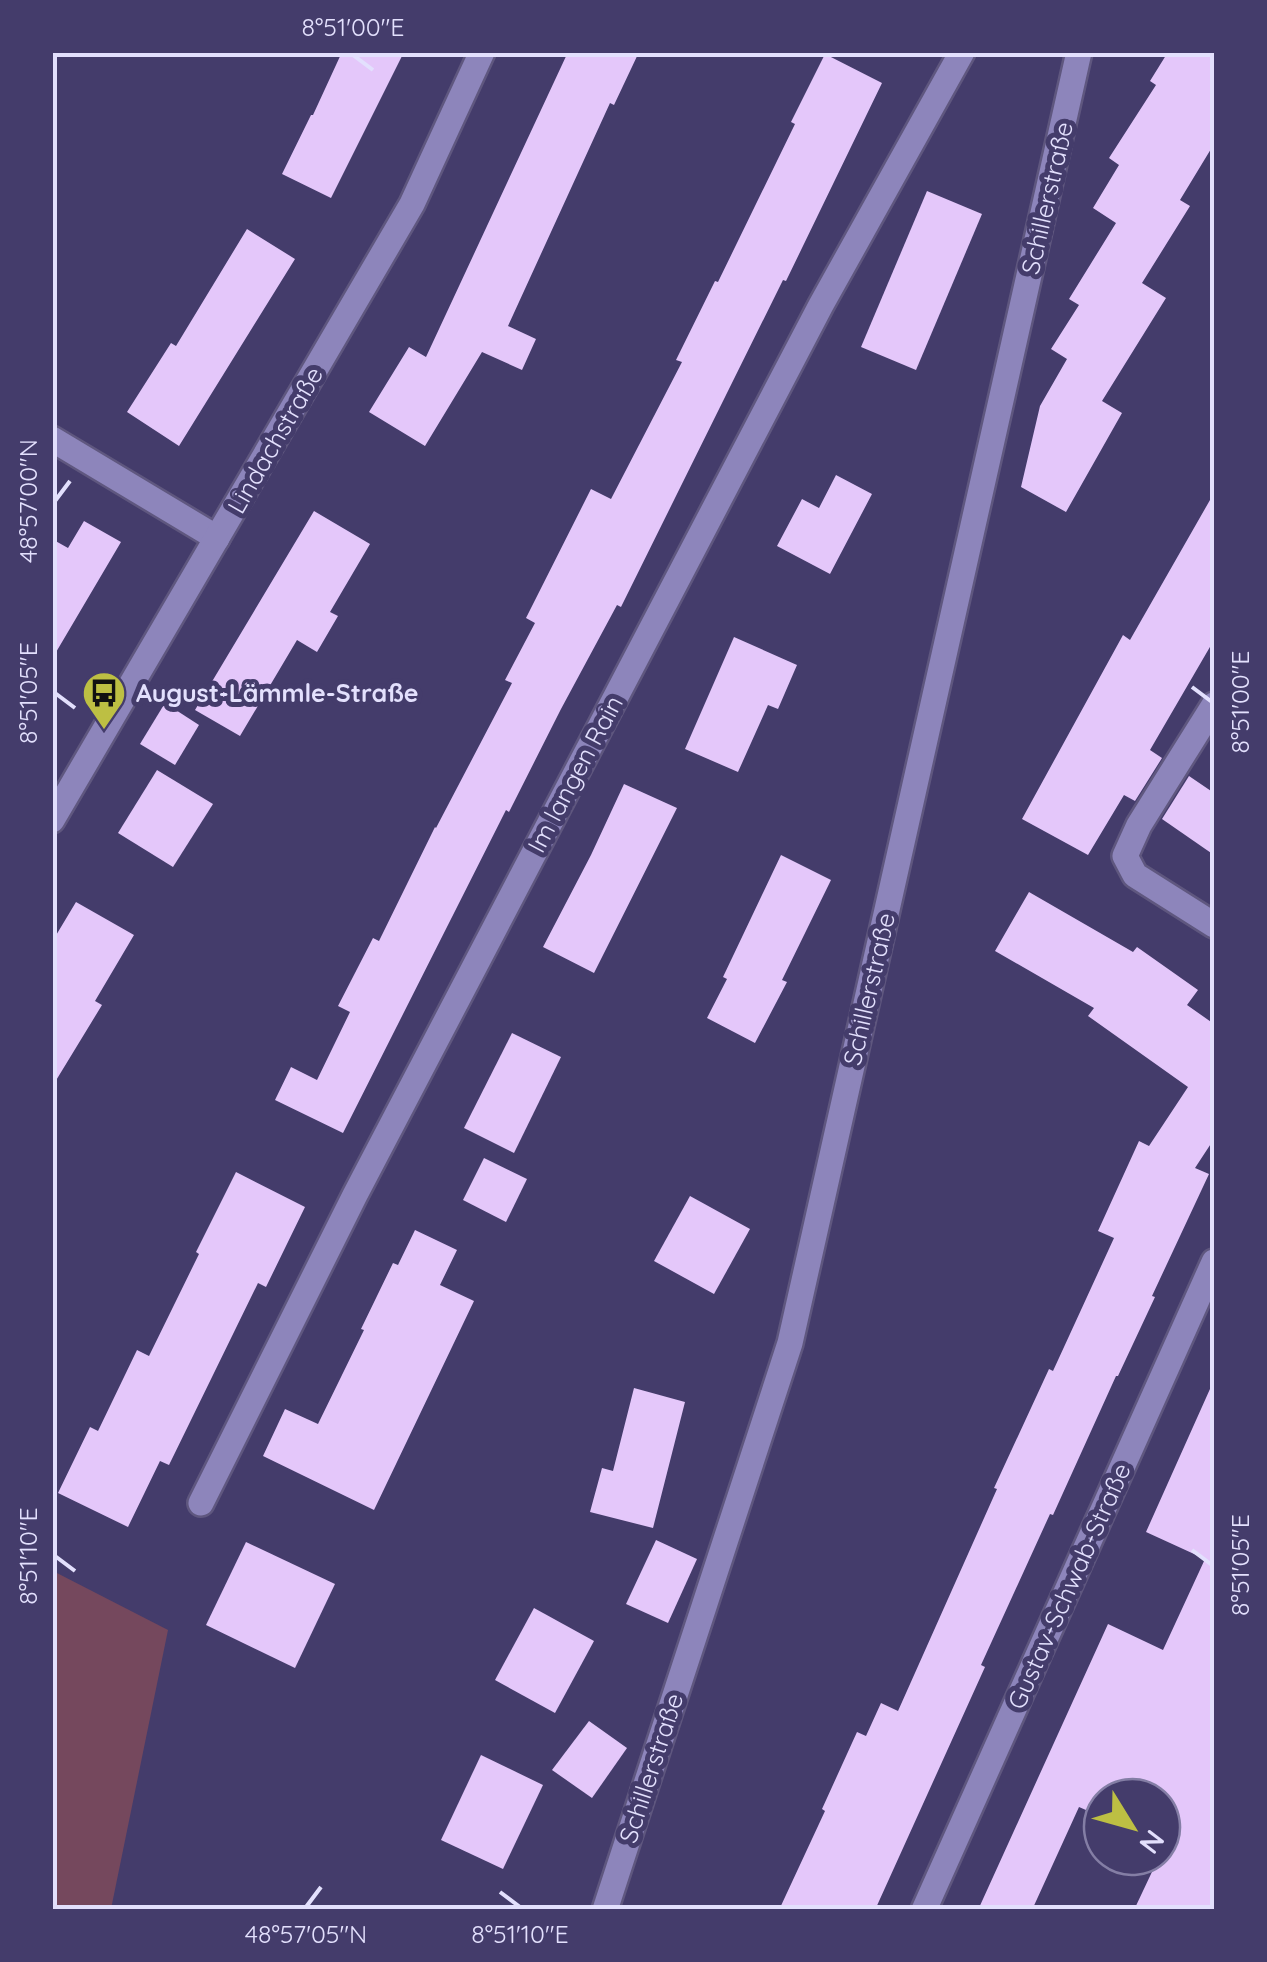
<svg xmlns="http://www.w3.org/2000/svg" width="1267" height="1962" font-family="Quicksand,sans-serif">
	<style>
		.green { fill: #75485d }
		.building { fill: #e4c7fa }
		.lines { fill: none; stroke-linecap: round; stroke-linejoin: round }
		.minor-casing { stroke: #5f577f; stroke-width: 30 }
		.minor { stroke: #8d85bb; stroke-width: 25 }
		.ticks { fill: none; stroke: #e3e0fd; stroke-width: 4 }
		.labels { text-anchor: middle; stroke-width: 10; stroke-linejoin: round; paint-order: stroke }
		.street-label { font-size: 25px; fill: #e3e0fd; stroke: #443c6b }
		.poi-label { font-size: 25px; font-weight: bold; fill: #e3e0fd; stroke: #443c6b; text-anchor: start }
		.neatline { fill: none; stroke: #e3e0fd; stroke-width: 4 }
		.ticks-label { font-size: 25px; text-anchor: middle; fill: #e3e0fd }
	</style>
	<rect width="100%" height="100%" fill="#443c6b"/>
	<path class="green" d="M53 1571 168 1630 111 1909H53Z"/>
	<g class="building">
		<path d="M342 52H404L331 198 282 174 311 115H313Z"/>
		<path d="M568 52H639L614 105 610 103 508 326 536 339 522 370 482 352 425 446 369 412 409 347 426 357Z"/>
		<path d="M1168 52H1214V144L1180 200 1190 206 1142 283 1166 298 1102 401 1122 413 1066 512 1021 487 1040 406 1067 359 1051 349 1079 305 1069 299 1116 223 1093 208 1119 165 1109 158 1156 85 1150 81Z"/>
		<path d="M825 54 882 83 786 281 783 280 621 607 617 605 561 709 509 812 506 810 343 1133 275 1100 291 1067 317 1080 350 1012 338 1006 373 938 379 941 435 827 436 828 512 683 505 680 535 623 526 618 591 489 611 499 682 362 676 360 715 281 718 282 795 124 791 122Z"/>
		<path d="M927 191 982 214 916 370 861 347Z"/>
		<path d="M247 229 295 259 179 446 127 412 171 343 176 346Z"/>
		<path d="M836 475 872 494 830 574 777 546 802 499 819 508Z"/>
		<path d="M1214 493V640L1150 750 1162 758 1135 801 1124 795 1088 855 1022 819 1123 635 1130 640Z"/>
		<path d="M314 511 370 544 330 612 338 616 317 652 297 640 240 736 195 710Z"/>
		<path d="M84 521 121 542 52 659V539L68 548Z"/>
		<path d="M734 637 797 665 778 709 768 705 738 772 685 749Z"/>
		<path d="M165 703 199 725 175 765 140 744Z"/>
		<path d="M157 770 213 804 173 867 118 833Z"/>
		<path d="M1189 776 1214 793V855L1162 819Z"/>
		<path d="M624 784 677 808 594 973 543 947 591 855Z"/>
		<path d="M781 855 831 880 782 980 787 982 755 1043 707 1018 727 979 723 977Z"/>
		<path d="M1029 892 1133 952 1137 947 1198 990 1187 1005 1214 1024V1139L1195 1168 1209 1174 1152 1296 1155 1297 1118 1376H1116L1053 1515 1050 1514 981 1665 985 1667 875 1910H779L825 1811 822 1809 857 1732 866 1736 881 1703 898 1711 997 1489 994 1488 1049 1369 1053 1371 1114 1238 1098 1231 1139 1141 1149 1146 1188 1087 1088 1016 1094 1008 995 951Z"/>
		<path d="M76 902 134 935 95 1001 102 1005 52 1087V942Z"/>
		<path d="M512 1033 561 1057 514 1153 464 1128Z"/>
		<path d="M484 1158 527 1179 506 1222 463 1200Z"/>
		<path d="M236 1172 305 1207 266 1287 258 1283 169 1465 160 1461 128 1527 58 1493 90 1427 98 1431 137 1350 149 1356 199 1254 196 1252Z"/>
		<path d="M690 1196 750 1229 714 1294 654 1261Z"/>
		<path d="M415 1230 457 1250 440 1285 474 1301 374 1510 263 1456 285 1409 318 1424 364 1330 361 1329 393 1263 398 1265Z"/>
		<path d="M1214 1380V1910H1134L1159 1857H1162V1797H1102V1817L1079 1807 1032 1910H978L1108 1624 1163 1650 1205 1559 1146 1532Z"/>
		<path d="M634 1388 685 1402 653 1528 590 1512 602 1468 613 1471Z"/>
		<path d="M656 1540 697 1559 668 1623 626 1604Z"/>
		<path d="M246 1542 335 1584 295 1668 206 1625Z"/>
		<path d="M534 1608 594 1641 555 1713 495 1680Z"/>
		<path d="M589 1721 627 1748 592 1798 552 1770Z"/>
		<path d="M481 1755 543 1785 503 1869 441 1840Z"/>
	</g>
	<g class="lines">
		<g class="minor-casing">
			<g id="minor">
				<path d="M52 439 217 538"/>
				<path d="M1214 705 1139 825 1125 856 1135 875 1214 925"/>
				<path d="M52 820 412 204 482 52"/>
				<path d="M201 1503 355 1195 821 305 962 52"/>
				<path d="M605 1910 790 1343 1079 52"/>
				<path d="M924 1910 1214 1262"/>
			</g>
		</g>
		<use href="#minor" class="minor"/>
	</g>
	<path class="ticks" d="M353 55 373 70M55 501 70 481M1192 687 1212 702M55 693 75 708M1192 1550 1212 1565M55 1556 75 1571M500 1892 520 1907M306 1907 321 1887"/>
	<defs>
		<g id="bus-pin" transform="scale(2.25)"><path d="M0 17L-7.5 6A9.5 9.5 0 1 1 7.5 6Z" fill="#bdbf43" stroke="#443c6b"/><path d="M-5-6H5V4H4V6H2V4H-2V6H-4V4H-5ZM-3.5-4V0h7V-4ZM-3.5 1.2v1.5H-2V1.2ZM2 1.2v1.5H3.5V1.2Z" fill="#111"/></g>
	</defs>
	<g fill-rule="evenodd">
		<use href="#bus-pin" x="104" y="693"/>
	</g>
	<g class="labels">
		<g class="street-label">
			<text transform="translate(1047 198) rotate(-77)" y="9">Schillerstraße</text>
			<text transform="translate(275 440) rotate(-60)" y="9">Lindachstraße</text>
			<text transform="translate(575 774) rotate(-62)" y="9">Im langen Rain</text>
			<text transform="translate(869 989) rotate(-77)" y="9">Schillerstraße</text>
			<text transform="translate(1069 1586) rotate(-66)" y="9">Gustav-Schwab-Straße</text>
			<text transform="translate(651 1768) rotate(-72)" y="9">Schillerstraße</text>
		</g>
		<g class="poi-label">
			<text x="136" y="702">August-Lämmle-Straße</text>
		</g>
	</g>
	<rect width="1267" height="1962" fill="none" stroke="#443c6b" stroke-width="110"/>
	<g transform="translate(1132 1827) rotate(127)"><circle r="48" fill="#443c6b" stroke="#847ea5" stroke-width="2.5"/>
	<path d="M0-8L18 38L0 25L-18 38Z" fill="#bdbf43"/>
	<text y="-15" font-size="28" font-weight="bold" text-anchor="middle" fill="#e3e0fd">N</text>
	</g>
	<rect x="55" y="55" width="1157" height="1852" class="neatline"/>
	<g class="ticks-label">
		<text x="353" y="36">8°51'00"E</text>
		<text transform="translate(28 501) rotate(-90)" y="9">48°57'00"N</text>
		<text transform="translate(28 693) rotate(-90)" y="9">8°51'05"E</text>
		<text transform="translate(1240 702) rotate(-90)" y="9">8°51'00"E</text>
		<text transform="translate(28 1556) rotate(-90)" y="9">8°51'10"E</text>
		<text transform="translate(1240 1565) rotate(-90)" y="9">8°51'05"E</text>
		<text x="306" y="1943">48°57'05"N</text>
		<text x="520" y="1943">8°51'10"E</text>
	</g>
</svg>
